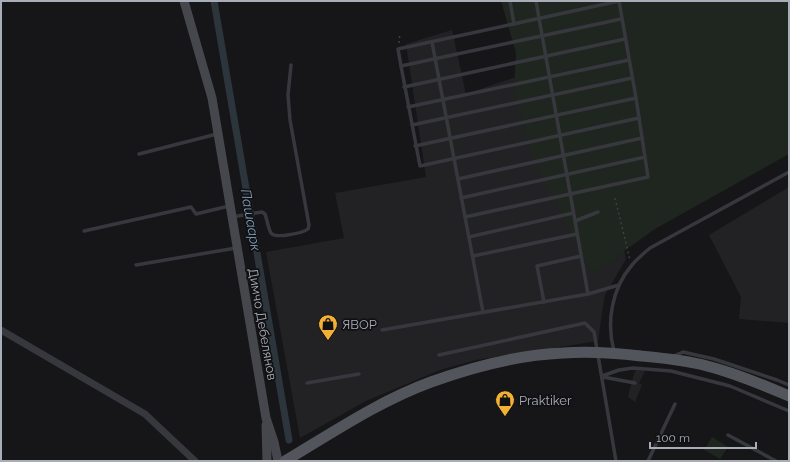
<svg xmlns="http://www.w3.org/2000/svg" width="790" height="462" font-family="Raleway,sans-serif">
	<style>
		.built { fill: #222225 }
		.green { fill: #1e261f }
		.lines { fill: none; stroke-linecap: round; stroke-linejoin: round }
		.canal { stroke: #2c353c; stroke-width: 7 }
		.path { stroke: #3d3f44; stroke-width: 1.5; stroke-dasharray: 2 3; stroke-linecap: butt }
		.lane { stroke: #37383d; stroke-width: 3.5 }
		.street { stroke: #37383d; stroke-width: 7 }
		.secondary { stroke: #45474d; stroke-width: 9 }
		.primary { stroke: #53555c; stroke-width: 11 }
		.labels { text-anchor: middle; stroke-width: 3.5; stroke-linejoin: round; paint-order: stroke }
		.street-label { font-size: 13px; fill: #a8adb8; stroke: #111113 }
		.poi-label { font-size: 13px; fill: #a8adb8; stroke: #111113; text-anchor: start }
		.water-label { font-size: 14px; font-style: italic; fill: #7f9bb3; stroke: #111113 }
	</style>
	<rect width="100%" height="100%" fill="#161618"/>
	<g class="built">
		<path d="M452 30 466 94 525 74 615 205 626 259 605 295 603 306 598 341 476 360 440 370 366 401 300 438 266 252 344 238 335 193 426 177 406 44Z"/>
		<path d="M789 187V323L739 319 741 297 709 235Z"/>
		<path d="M636 369 645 371 639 383 642 385 635 402 628 397 633 377Z"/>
	</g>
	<g class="green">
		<path d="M501 1H789V154L655 229 592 274 530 151 514 92 516 53Z"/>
		<path d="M712 437 728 447 720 459 704 450Z"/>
	</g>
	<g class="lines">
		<path class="canal" d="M214 1 289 440"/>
		<g class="path">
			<path d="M399 43 400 33"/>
			<path d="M615 198 630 260"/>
		</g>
		<g class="lane">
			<path d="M510 1 514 24"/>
			<path d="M536 1 588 294"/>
			<path d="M619 1 398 49 401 66 621 19"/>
			<path d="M432 42 483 312"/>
			<path d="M401 66 420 166 639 118"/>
			<path d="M404 87 625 39"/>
			<path d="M408 107 629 60"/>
			<path d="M412 125 632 78"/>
			<path d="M415 146 636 98"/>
			<path d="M139 154 217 134"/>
			<path d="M458 179 642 138"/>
			<path d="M461 198 645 157"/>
			<path d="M232 217 262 212 265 214C267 219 268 228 271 233 275 239 303 233 308 229L309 225 290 120 288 95 291 65"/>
			<path d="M465 217 648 177 636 98 619 1"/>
			<path d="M575 221 598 212"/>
			<path d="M84 231 191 207 196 214 229 206"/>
			<path d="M469 237 573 213"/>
			<path d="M473 256 577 234"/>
			<path d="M136 265 236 248"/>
			<path d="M544 302 537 266 581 256"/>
			<path d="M382 330 588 294 619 285"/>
			<path d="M614 351C606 322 612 288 632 265 637 259 644 253 650 248L789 172"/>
			<path d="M439 355 585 323 594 332 616 461"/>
			<path d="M674 356 683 352 714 359 777 380 789 385"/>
			<path d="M602 376 619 370 633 368 671 371 730 386 789 411"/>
			<path d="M603 377 635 383"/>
			<path d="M307 383 359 374"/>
			<path d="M728 435 776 461"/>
			<path d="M648 461 675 404"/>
		</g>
		<path class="street" d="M1 330 145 414 195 461"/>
		<g class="secondary">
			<path d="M184 1 212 98 266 418 274 442 278 461"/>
			<path d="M266 425 267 461"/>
		</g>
		<path class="primary" d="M285 461C332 433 379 401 431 382 472 367 519 355 563 353 589 351 616 353 641 356 663 358 686 360 707 366 735 373 763 385 789 396"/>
	</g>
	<defs>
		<g id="shop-pin" transform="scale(1)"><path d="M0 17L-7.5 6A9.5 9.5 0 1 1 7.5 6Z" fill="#f2b134" stroke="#111113"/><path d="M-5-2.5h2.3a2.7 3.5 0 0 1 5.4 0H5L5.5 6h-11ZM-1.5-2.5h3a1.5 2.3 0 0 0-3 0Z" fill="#111"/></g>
	</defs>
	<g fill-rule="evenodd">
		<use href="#shop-pin" x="328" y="324"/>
		<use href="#shop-pin" x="505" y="400"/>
	</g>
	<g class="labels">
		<g class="street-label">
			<text transform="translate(263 324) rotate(80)" y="5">Димчо Дебелянов</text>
		</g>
		<g class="poi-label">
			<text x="342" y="329">ЯВОР</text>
			<text x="519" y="405">Praktiker</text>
		</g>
		<g class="water-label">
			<text transform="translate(251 220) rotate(80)" y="5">Пашаарк</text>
		</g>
	</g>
	<rect width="790" height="462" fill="none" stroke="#a8adb8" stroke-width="4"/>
	<path d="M650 442v6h106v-6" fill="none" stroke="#a8adb8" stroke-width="2"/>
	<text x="656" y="442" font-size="12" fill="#a8adb8" stroke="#111113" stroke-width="3" paint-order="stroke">100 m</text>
</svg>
